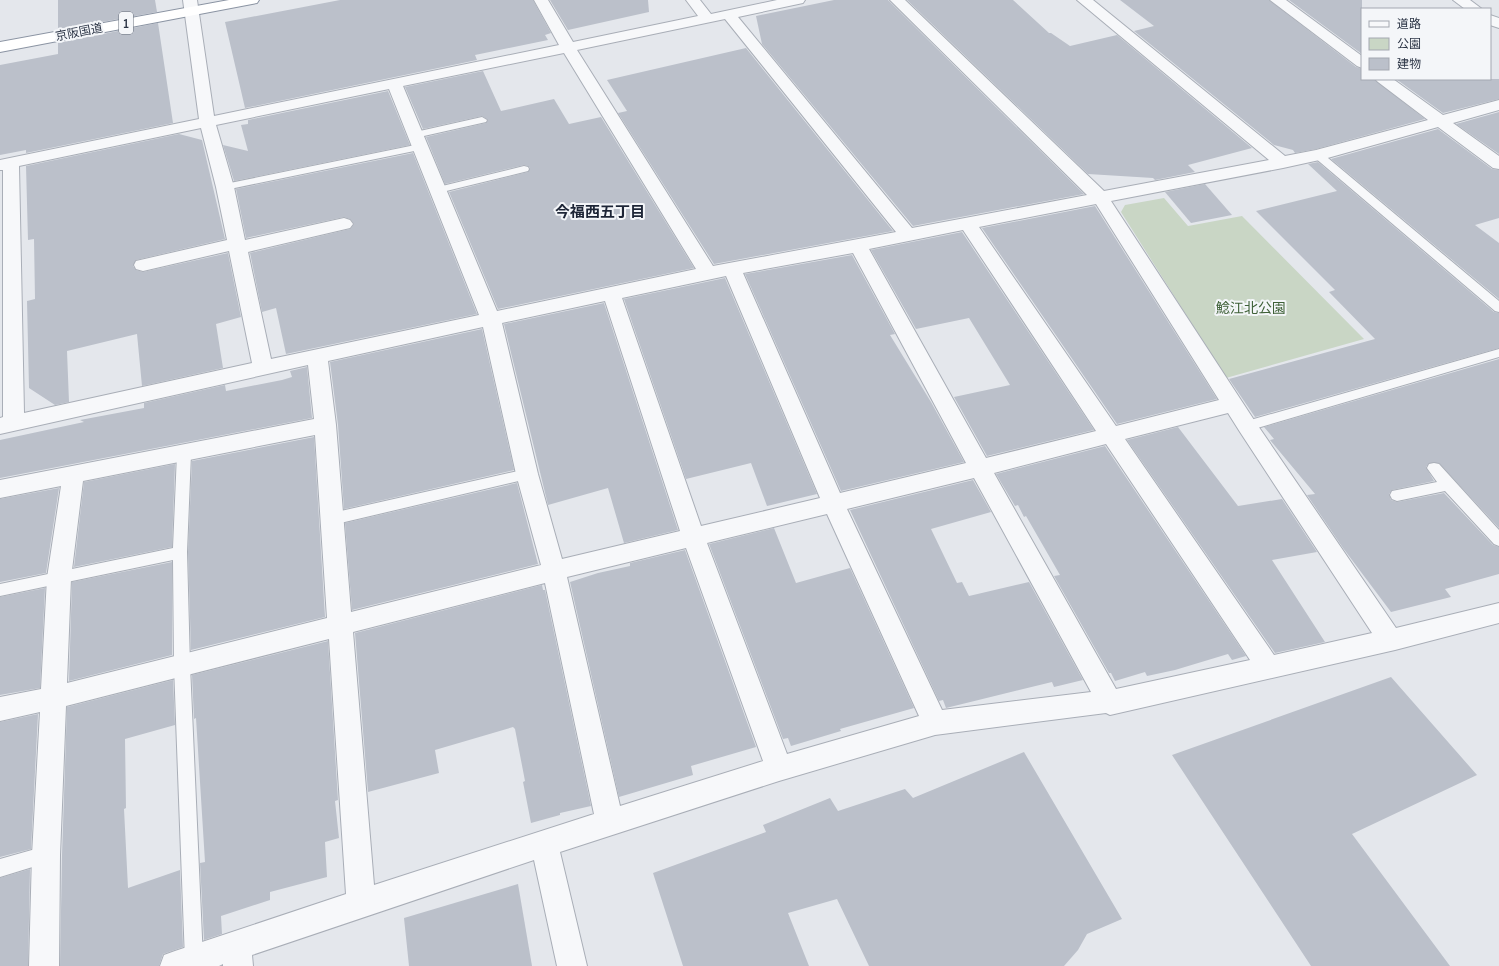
<svg xmlns="http://www.w3.org/2000/svg" width="1499" height="966" font-family="'Sofia Sans Condensed','Noto Sans JP',sans-serif">
	<style>
		.green { fill: #c9d6c5 }
		.building { fill: #bbc0ca }
		.lines { fill: none; stroke-linecap: round; stroke-linejoin: round }
		.lane-casing { stroke: #a9aeb7; stroke-width: 2 }
		.street-casing { stroke: #a9aeb7; stroke-width: 2 }
		.highway-casing { stroke: #8b94a3; stroke-width: 2 }
		.lane { fill: #f7f8fa; fill-rule: evenodd }
		.street { fill: #f7f8fa; fill-rule: evenodd }
		.highway { fill: #fff; fill-rule: evenodd }
		.labels { text-anchor: middle; stroke-width: 4; stroke-linejoin: round; paint-order: stroke }
		.far-street-label { font-size: 12px; fill: #2b3445; stroke: #f4f6f9 }
		.shield { fill: #f4f6f9; stroke: #676e7b; stroke-width: 1 }
		.shield-label { font-size: 13px; font-weight: bold; fill: #2b3445 }
		.park-label { font-size: 14px; fill: #3f6138; stroke: #f4f6f9 }
		.neighbourhood-label { font-size: 15px; font-weight: bold; fill: #1d2536; stroke: #f4f6f9 }
	</style>
	<rect width="100%" height="100%" fill="#e4e7ec"/>
	<path class="green" d="M1164 198 1188 226 1242 216 1364 339 1226 378 1121 212 1125 205Z"/>
	<g class="building">
		<path d="M58 0H155L157 12 58 30Z"/>
		<path d="M340 0H533L551 33 545 35 548 40 475 55 477 60 245 108 225 22Z"/>
		<path d="M550 0H648L649 12 568 30Z"/>
		<path d="M834 0H888L1084 194 913 226 762 44 756 16Z"/>
		<path d="M907 0H1013L1049 33H1051L1070 46 1117 35 1252 148 1188 165 1195 172 1155 180 1153 178 1088 174Z"/>
		<path d="M1120 0H1269L1356 67 1362 69V79H1374L1425 119 1316 149 1295 153 1293 150 1274 145 1134 31 1154 26Z"/>
		<path d="M1289 0H1362V54Z"/>
		<path d="M158 23 173 123 26 153V150L0 155V65L58 54V43Z"/>
		<path d="M746 48 893 231 714 264 618 113 627 111 607 80Z"/>
		<path d="M483 71 501 111 554 99 569 124 601 117 694 268 498 309 449 192 528 172 530 168 528 166 524 165 445 184 426 137 486 123 488 120 482 116 423 129 405 87Z"/>
		<path d="M1396 79H1499V99L1443 113Z"/>
		<path d="M388 91 410 145 234 181 223 145 248 151 241 125 248 124V120Z"/>
		<path d="M1499 112V154L1456 124Z"/>
		<path d="M1438 129 1492 169 1499 170V218L1475 225 1499 243V299L1331 159Z"/>
		<path d="M179 134 202 140 225 239 136 260 133 266 136 270 143 272 228 253 241 317 216 324 223 368 142 386 137 334 67 351 69 402 55 405 29 388 27 301 35 299 34 239 28 240 26 166Z"/>
		<path d="M413 153 477 314 286 354 276 308 262 312 250 253 350 229 354 224 350 219 344 217 246 238 236 189Z"/>
		<path d="M1318 162 1494 312 1499 313V348L1255 417 1229 379 1375 339 1329 292 1335 290 1256 211 1337 191 1308 164Z"/>
		<path d="M1205 184 1232 215 1191 223 1165 192Z"/>
		<path d="M1095 206 1217 399 1117 424 982 228Z"/>
		<path d="M962 232 1094 430 987 456 954 397 1010 385 969 318 916 329 871 250Z"/>
		<path d="M852 255 895 334 890 335 931 402 964 462 841 491 745 274Z"/>
		<path d="M725 278 817 494 767 506 751 463 686 479 624 299Z"/>
		<path d="M604 303 678 530 624 543 608 488 548 505 504 324Z"/>
		<path d="M482 329 514 470 344 509 338 425 330 362Z"/>
		<path d="M1499 359V528L1439 463H1429L1426 467 1434 481 1392 490 1389 494 1391 500 1397 502 1444 493 1493 545 1499 547V574L1445 589 1451 597 1391 612 1343 548 1307 495 1315 494 1270 440 1274 439 1264 427Z"/>
		<path d="M307 367 312 418 0 478V440L84 422 80 420 144 408V403L225 385 226 391 282 380 292 377 290 371Z"/>
		<path d="M1178 427 1238 506 1282 499 1317 552 1272 560 1325 642 1275 653 1127 440Z"/>
		<path d="M314 437 325 617 191 650 188 552 192 461Z"/>
		<path d="M1105 446 1246 656 1232 660 1228 654 1175 670 1147 676 1145 672 1115 681 1111 673H1109L1054 576 1060 575 1026 516 1024 517 1018 505 1015 506 996 474Z"/>
		<path d="M175 464 172 547 74 567 84 482Z"/>
		<path d="M973 480 991 512 931 529 957 583 962 582 969 596 1029 582 1083 680 1054 687 1052 682 946 708 943 700 939 701 850 510Z"/>
		<path d="M517 483 538 564 352 610 345 523Z"/>
		<path d="M59 488 46 573 0 582V499Z"/>
		<path d="M774 528 796 583 850 568 914 708 840 729 841 731 791 746 788 738 783 739 709 544Z"/>
		<path d="M685 550 756 747 691 766 693 775 619 797 570 582 598 573 630 566V563Z"/>
		<path d="M172 562V655L69 681 72 582Z"/>
		<path d="M542 585 543 590H545L591 806 560 813V815L531 823 523 782 525 781 515 729 513 727 435 750 439 773 368 792 355 633Z"/>
		<path d="M45 588 40 688 0 695V597Z"/>
		<path d="M328 641 338 800 335 801 339 838 325 842 327 877 270 892V900L221 916 222 934 204 940 200 863 205 862 196 718 194 719 192 675Z"/>
		<path d="M1391 677 1477 775 1352 834 1450 966H1311L1172 755Z"/>
		<path d="M173 680 175 725 125 739 126 808 124 809 128 888 180 870 183 947 163 954 159 966H60L62 855 67 707Z"/>
		<path d="M38 714 31 849 0 857V722Z"/>
		<path d="M1024 752 1122 919 1087 934 1078 950 1064 966H869L837 899 788 913 809 966H683L653 873 766 832 763 825 830 798 838 811 905 789 913 798Z"/>
		<path d="M30 869 28 966H0V878Z"/>
		<path d="M518 884 532 966H409L404 918Z"/>
	</g>
	<g class="lines">
		<g class="lane-casing">
			<g id="lane">
				<path d="M482 117 487 120 486 122 415 138 410 135 411 133Z"/>
				<path d="M420 144 424 145 425 147 424 149 225 190 220 187 225 184Z"/>
				<path d="M1318 152 1322 153 1499 301V312L1495 311 1314 157 1313 155Z"/>
				<path d="M524 166 528 167 529 169 528 171 438 193 432 190 434 188Z"/>
				<path d="M1499 349V357L1247 431 1242 430 1240 426 1242 422 1247 421Z"/>
				<path d="M184 449 189 450 191 454 187 552 190 666 203 960 201 966H187L185 960 174 666 173 560 0 596V584L173 548 177 454 179 450Z"/>
				<path d="M1434 463 1439 464 1499 530V546L1494 544 1445 491 1397 501 1392 499 1390 495 1392 491 1437 482 1427 468 1429 464Z"/>
				<path d="M527 469 532 470 534 474 532 478 527 479 332 525 327 523 325 519 327 515 332 513Z"/>
				<path d="M46 846 52 849 55 855 52 861 0 877V859Z"/>
			</g>
		</g>
		<g class="street-casing">
			<g id="street">
				<path d="M183 0H197L214 116 559 45 534 0H548L573 42 698 16 686 0H700L711 14 777 0H805L803 3 738 17 912 228 1087 195 890 0H905L1104 191 1269 160 1077 0H1093L1285 156 1316 150 1428 120 1378 82 1375 79H1393L1443 115 1499 100V110L1453 123 1499 156V169L1493 168 1438 127 1324 159 1283 168 1111 201 1254 420 1396 628 1499 603V623L1395 650 1110 715 1106 713 935 735 779 781 560 852 587 966H557L534 860 252 955 253 966H223V964L219 966H160L164 955 175 951 346 894 329 639 66 706 60 855 59 966H29L32 855 40 712 0 721V697L41 689 47 578 61 486 0 498V480L314 419 308 365 0 434V418L3 417V170H0V160L199 119ZM725 19 896 232 713 266 577 50ZM564 53 696 269 497 311 403 86ZM389 89 479 315 271 359 248 252 350 228 353 224 350 220 344 218 245 240 234 187 216 125ZM201 128 216 187 227 240 136 261 134 265 136 269 143 271 229 251 252 363 24 413 19 166ZM1096 204 1219 400 1116 426 979 227ZM963 230 1096 431 986 458 869 249ZM853 253 966 463 840 493 743 273ZM726 276 820 498 701 526 622 298ZM605 301 680 531 562 559 538 474 502 323ZM483 327 516 474 541 565 351 612 336 425 328 361ZM1228 413 1240 432 1372 633 1274 655 1125 439ZM315 435 327 618 67 683 71 578 83 481ZM1106 444 1250 660 1116 689 994 473ZM974 478 1091 692 942 710 847 509ZM827 514 919 716 787 754 707 543ZM686 548 763 761 620 806 567 577ZM545 583 594 814 374 885 353 632Z"/>
				<path d="M1270 0H1286L1362 56V68L1357 66Z"/>
				<path d="M1453 0H1470L1482 9H1465Z"/>
				<path d="M1490 15 1499 18V28L1490 25Z"/>
			</g>
		</g>
		<g class="highway-casing">
			<path id="highway" d="M229 0H259L257 3 252 4 0 52V42Z"/>
		</g>
		<use href="#lane" class="lane"/>
		<use href="#street" class="street"/>
		<use href="#highway" class="highway"/>
	</g>
	<g class="labels">
		<g class="far-street-label">
			<text transform="translate(79 32) rotate(-11)" y="4">京阪国道</text>
		</g>
		<rect class="shield" x="119" y="12" width="14" height="22" rx="3"/>
		<g class="shield-label">
			<text x="126" y="28">1</text>
		</g>
		<g class="park-label">
			<text x="1251" y="313">鯰江北公園</text>
		</g>
		<g class="neighbourhood-label">
			<text x="600" y="217">今福西五丁目</text>
		</g>
	</g>
	<rect x="1361" y="8" width="130" height="72" fill="#f4f6f9" stroke="#a4a8b1"/>
	<rect x="1369" y="21" width="20" height="6" fill="#f7f8fa" stroke="#a4a8b1"/>
	<text x="1397" y="28" font-size="12" fill="#2b3445">道路</text>
	<rect x="1369" y="38" width="20" height="12" fill="#c9d6c5" stroke="#a4a8b1"/>
	<text x="1397" y="48" font-size="12" fill="#2b3445">公園</text>
	<rect x="1369" y="58" width="20" height="12" fill="#bbc0ca" stroke="#a4a8b1"/>
	<text x="1397" y="68" font-size="12" fill="#2b3445">建物</text>
</svg>
